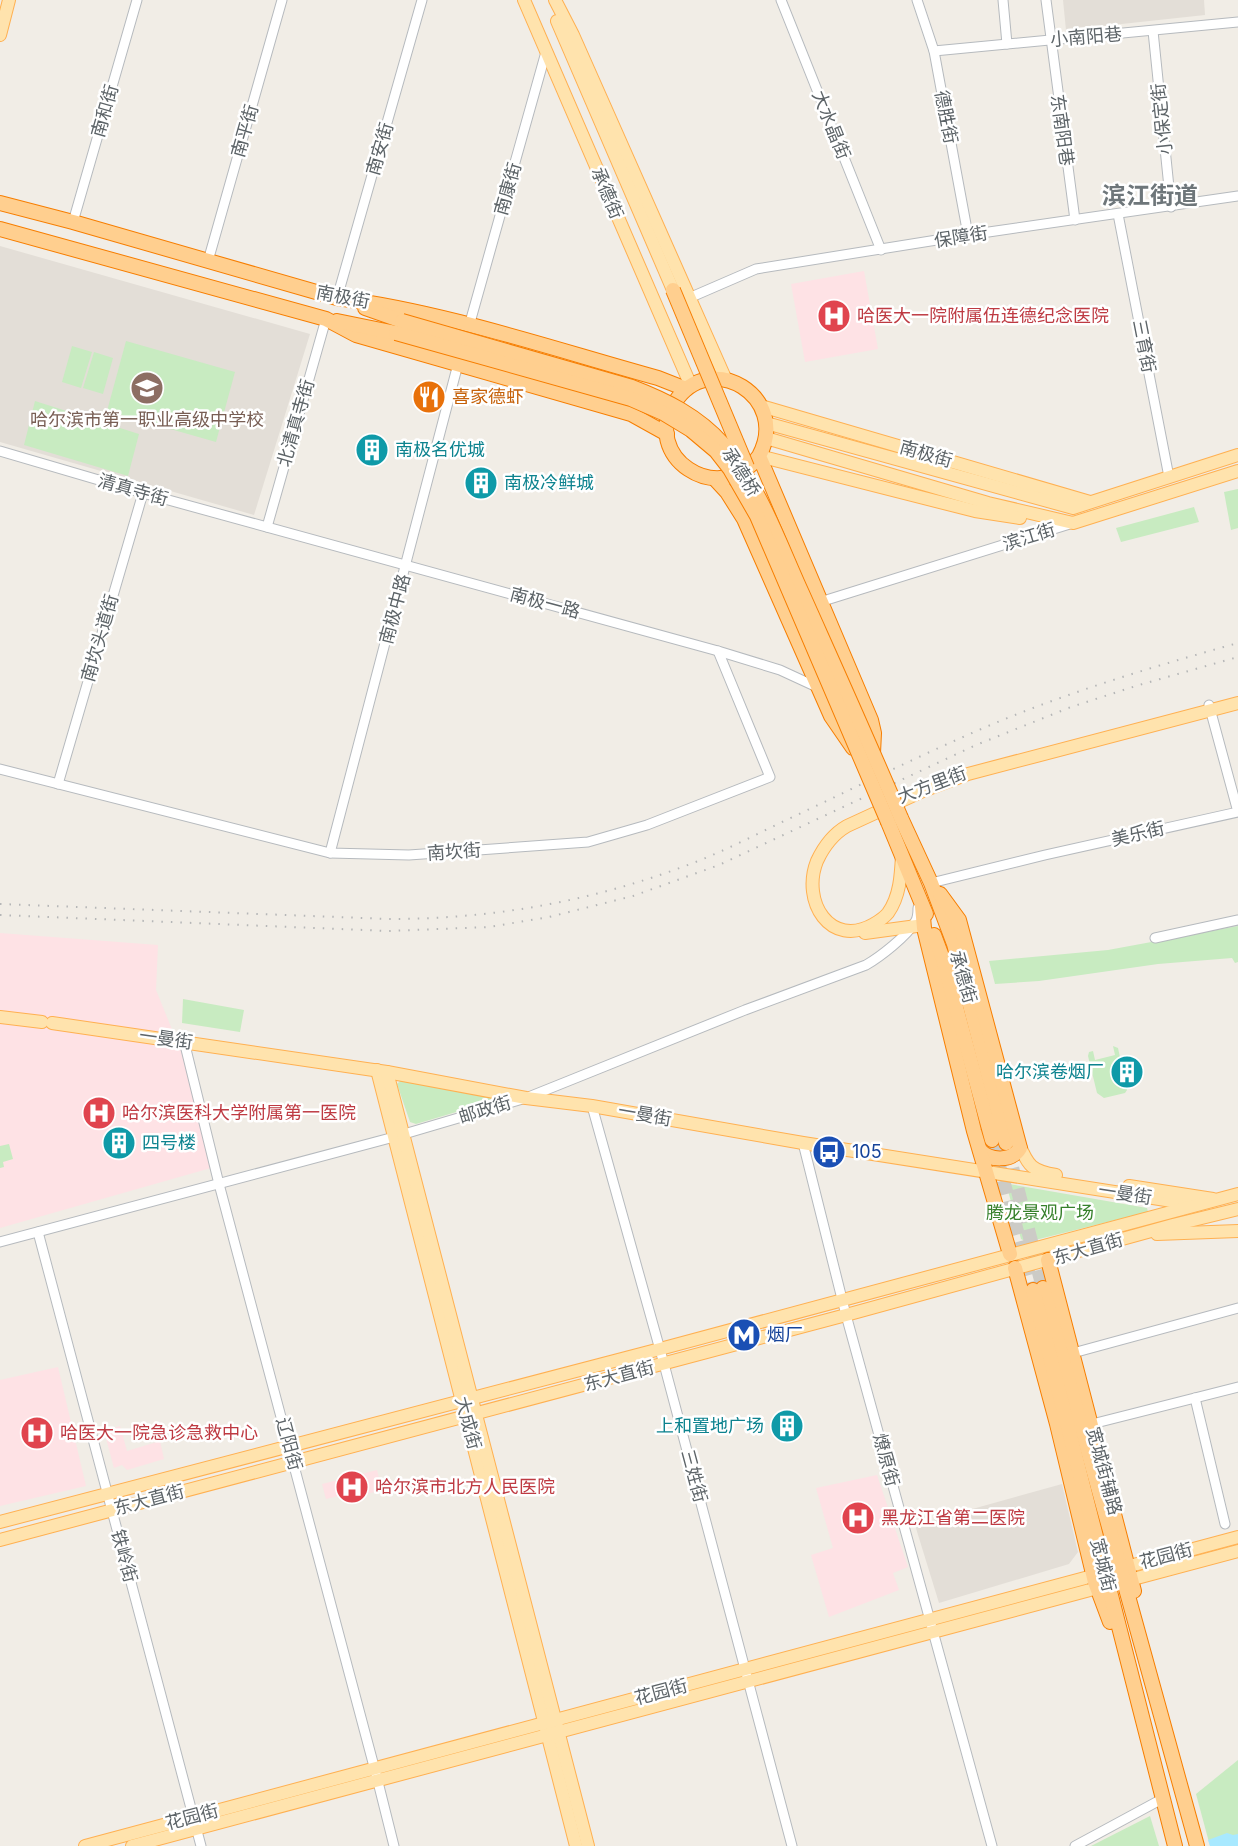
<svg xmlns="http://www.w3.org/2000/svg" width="1238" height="1846" font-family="Inter,'Noto Sans SC',sans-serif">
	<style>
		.education { fill: #e3ded7 }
		.medical { fill: #fee2e5 }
		.green { fill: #c8ebc1 }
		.water { fill: #a8e9ff }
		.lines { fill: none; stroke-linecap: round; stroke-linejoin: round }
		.highway-tunnel { stroke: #cccbc6; stroke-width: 14; stroke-dasharray: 14 7; stroke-linecap: butt }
		.minor-casing { stroke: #b6babe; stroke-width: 11 }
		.major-casing { stroke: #ffb051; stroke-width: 14 }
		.highway-casing { stroke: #f77e00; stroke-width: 16 }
		.minor { stroke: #fff; stroke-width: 9 }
		.major { stroke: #ffe3ad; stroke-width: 12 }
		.highway { stroke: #ffcf8f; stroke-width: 14 }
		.rail { stroke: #b5b6b7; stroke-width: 2; stroke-dasharray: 1.5 8; stroke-linecap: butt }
		.highway-bridge-casing { stroke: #f77e00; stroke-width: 16; stroke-linecap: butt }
		.highway-bridge { stroke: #ffcf8f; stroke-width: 14 }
		.labels { text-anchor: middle; stroke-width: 5; stroke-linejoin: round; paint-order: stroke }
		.street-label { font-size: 18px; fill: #5d6468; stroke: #fff }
		.health-label { font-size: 18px; fill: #be3a42; stroke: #fff; text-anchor: start }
		.food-label { font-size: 18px; fill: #c56008; stroke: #fff; text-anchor: start }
		.education-label { font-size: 18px; fill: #785e54; stroke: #fff }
		.culture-label { font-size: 18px; fill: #0d838f; stroke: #fff; text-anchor: start }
		.transit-label { font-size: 18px; fill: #164399; stroke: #fff; text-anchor: start }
		.park-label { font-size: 18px; fill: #36802b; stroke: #fff }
		.district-label { font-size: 24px; font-weight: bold; fill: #6e767a; stroke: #fff }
	</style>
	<rect width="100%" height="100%" fill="#f1ede6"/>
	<g class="education">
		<path d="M1063 0H1204L1205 15 1066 30Z"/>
		<path d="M0 246 310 334 254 515 0 442Z"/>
		<path d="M1062 1484 1078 1552 1069 1564 939 1603 915 1525Z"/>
	</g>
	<g class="medical">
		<path d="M864 271 878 349 805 362 791 284Z"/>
		<path d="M0 933 158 945 156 990 184 1059 211 1168 0 1228Z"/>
		<path d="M58 1367 86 1486 0 1506V1380Z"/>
		<path d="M120 1426 127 1451 160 1441 164 1459 127 1470 122 1465 114 1468 104 1431Z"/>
		<path d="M377 1470 382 1490 352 1498 351 1493 326 1499 322 1484 346 1478V1475L353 1473 354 1476Z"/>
		<path d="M877 1475 908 1567 893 1573 899 1590 829 1617 811 1555 833 1548 816 1488Z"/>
	</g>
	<g class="green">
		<path d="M126 341 235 372 216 442 107 411Z"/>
		<path d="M72 346 92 352 81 388 62 382Z"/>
		<path d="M94 352 113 358 103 394 83 388Z"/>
		<path d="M35 401 139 434 128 476 24 445Z"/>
		<path d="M1238 489V528L1231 530 1224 492Z"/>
		<path d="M1194 507 1199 522 1121 542 1116 528Z"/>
		<path d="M1238 926V962L1235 963 1232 958 1158 964 1039 981 995 984 989 961 1108 950Z"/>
		<path d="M183 999 244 1010 240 1032 182 1023Z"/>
		<path d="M1113 1046 1118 1048 1127 1090 1125 1093 1104 1098 1097 1093 1088 1056 1089 1052 1093 1051 1095 1060 1115 1055Z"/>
		<path d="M401 1080 500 1099 416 1124 410 1122 397 1084Z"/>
		<path d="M9 1144 13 1159 3 1162 4 1167 0 1168V1146Z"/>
		<path d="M1009 1184 1147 1208 1148 1212 1027 1242 1021 1239 1007 1187Z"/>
		<path d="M1238 1760V1846H1210L1196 1794Z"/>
		<path d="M1150 1816 1159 1846H1091Z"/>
	</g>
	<path class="water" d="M1227 1833 1233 1835 1238 1834V1846H1210L1208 1840Z"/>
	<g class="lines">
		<g class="highway-tunnel">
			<path d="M992 1140 1033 1290"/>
			<path d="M1007 1148 1043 1288"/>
		</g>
		<g class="minor-casing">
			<g id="minor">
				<path d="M781 0 881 250"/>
				<path d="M917 0 934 51 968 235"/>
				<path d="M1003 0 1007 44"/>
				<path d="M1046 0 1075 220"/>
				<path d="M1153 31 1171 207"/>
				<path d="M934 51 1238 22"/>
				<path d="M1118 214 1169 477"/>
				<path d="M73 222 137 0"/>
				<path d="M208 261 282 0"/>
				<path d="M337 298 422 0"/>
				<path d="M689 298 756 269 968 235 1238 196"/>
				<path d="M469 326 546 52"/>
				<path d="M0 451 143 493 718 651 780 670 819 688"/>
				<path d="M267 527 326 319"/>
				<path d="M820 602 1073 523"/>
				<path d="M0 769 330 853 409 855 588 842 647 825 770 777 718 651"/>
				<path d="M58 784 143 493"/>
				<path d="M330 853 458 364"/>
				<path d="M931 883 1045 855 1238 812 1209 705"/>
				<path d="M1155 938 1238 920"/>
				<path d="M184 1041 219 1184 376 1774 394 1846"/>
				<path d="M592 1106 664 1364 792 1846"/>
				<path d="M803 1143 846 1315 992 1846"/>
				<path d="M38 1232 201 1846"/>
				<path d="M0 1242 394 1137 526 1098 745 1010 866 965C880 957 907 936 915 922 918 918 918 913 918 908"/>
				<path d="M1073 1353 1238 1308"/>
				<path d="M1195 1398 1225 1524"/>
				<path d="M1092 1424 1238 1387"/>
				<path d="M1075 1846 1162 1799"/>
			</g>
		</g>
		<g class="major-casing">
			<g id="major">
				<path d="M524 0 691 386"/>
				<path d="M555 0 573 35 726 380"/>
				<path d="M557 21 673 290"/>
				<path d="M0 35 9 0"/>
				<path d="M761 406 1090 502"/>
				<path d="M766 423 1073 508 1238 455"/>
				<path d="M766 438 988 503 1073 523 1238 471"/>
				<path d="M759 456 975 511 1020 518"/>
				<path d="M902 855C901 875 900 896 888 913 884 918 879 921 874 924 830 949 801 901 817 861 824 846 833 834 847 826L923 791 968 774 1238 703"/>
				<path d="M865 933 924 925"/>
				<path d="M0 1017 42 1022"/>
				<path d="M52 1023 387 1072 526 1098 592 1106 803 1143 1191 1204"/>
				<path d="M377 1070 576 1846"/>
				<path d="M387 1072 588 1846"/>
				<path d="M1019 1144C1028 1166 1032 1171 1056 1175"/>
				<path d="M1129 1186 1213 1199"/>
				<path d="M1157 1234 1238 1231"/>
				<path d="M0 1522 660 1349 1238 1194"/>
				<path d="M0 1540 846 1315 1173 1225 1238 1209"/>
				<path d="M1122 1582 1238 1551"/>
				<path d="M85 1846 1238 1537"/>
				<path d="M132 1846 1105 1586"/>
			</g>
		</g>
		<g class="highway-casing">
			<g id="highway">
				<path d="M0 203 73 222 337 298C445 312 553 349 658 378L686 389"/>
				<path d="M0 229 326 319 356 335 631 414 667 434"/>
				<path d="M365 308 402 321"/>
				<path d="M337 321 396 333"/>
				<path d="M759 456C718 510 640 455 675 402 710 348 791 397 759 456L871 720 874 733 873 753"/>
				<path d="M715 479 727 492 744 519 831 716 853 748"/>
				<path d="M901 818 931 883 954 944 1006 1143"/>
				<path d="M888 822 926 914"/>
				<path d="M940 894 959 920 1020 1148C1012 1162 989 1161 980 1150"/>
				<path d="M922 906 924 928 974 1131 1010 1254"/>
				<path d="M934 935 943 959 992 1140"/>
				<path d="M1048 1260 1134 1591"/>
				<path d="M1015 1268 1057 1424 1095 1582 1110 1622"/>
				<path d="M1043 1288 1197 1846"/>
				<path d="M1033 1290 1175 1846"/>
			</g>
		</g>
		<use href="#minor" class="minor"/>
		<use href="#major" class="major"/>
		<use href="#highway" class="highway"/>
		<g class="rail">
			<path d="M0 904 389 919C491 919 589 902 685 866 718 854 749 838 780 823 844 793 908 761 972 733 1058 695 1148 668 1238 643"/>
			<path d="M0 915 388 931 489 927 549 917 633 896 719 865 976 745 1071 707 1139 685 1238 657"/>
		</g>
		<g class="highway-bridge-casing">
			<g id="highway-bridge">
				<path d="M673 290 747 467"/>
				<path d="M402 321 632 387C666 400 698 416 723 444 760 486 779 543 802 593 835 667 869 742 901 818"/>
				<path d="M396 333 631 399 663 413 691 430 716 451 730 469 757 516 888 822"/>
			</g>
		</g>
		<use href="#highway-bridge" class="highway-bridge"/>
	</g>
	<defs>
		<g id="hospital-disc" transform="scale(1.725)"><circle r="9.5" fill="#e0444e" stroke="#fff"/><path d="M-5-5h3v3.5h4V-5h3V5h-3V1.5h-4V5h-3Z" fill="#fff"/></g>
		<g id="school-disc" transform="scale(1.725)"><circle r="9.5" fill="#8d6e63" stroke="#fff"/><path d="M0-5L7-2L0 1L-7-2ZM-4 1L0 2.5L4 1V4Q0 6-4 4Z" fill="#fff"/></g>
		<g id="restaurant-disc" transform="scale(1.725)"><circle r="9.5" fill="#e8710a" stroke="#fff"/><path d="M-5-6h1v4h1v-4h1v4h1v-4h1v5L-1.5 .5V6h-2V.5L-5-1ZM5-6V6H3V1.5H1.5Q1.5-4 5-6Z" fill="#fff"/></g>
		<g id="building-disc" transform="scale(1.725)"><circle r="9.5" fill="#0f9aa8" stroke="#fff"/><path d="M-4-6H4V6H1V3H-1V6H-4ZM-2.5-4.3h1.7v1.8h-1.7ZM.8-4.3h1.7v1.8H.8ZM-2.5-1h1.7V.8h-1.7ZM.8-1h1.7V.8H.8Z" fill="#fff"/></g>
		<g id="bus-disc" transform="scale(1.725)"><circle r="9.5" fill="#1a4fb4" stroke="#fff"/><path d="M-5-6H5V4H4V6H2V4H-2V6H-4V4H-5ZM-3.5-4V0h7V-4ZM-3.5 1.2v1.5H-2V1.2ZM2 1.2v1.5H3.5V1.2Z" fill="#fff"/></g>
		<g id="metro-disc" transform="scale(1.725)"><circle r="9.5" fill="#1a4fb4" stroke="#fff"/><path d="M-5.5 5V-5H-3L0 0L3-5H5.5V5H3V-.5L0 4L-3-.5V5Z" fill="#fff"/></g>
	</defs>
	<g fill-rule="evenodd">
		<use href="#hospital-disc" x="834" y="316"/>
		<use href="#school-disc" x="147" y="388"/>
		<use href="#restaurant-disc" x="429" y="397"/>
		<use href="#building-disc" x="372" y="450"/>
		<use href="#building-disc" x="481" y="483"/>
		<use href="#building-disc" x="1127" y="1072"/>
		<use href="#hospital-disc" x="99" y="1113"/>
		<use href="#building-disc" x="119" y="1143"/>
		<use href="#bus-disc" x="829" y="1152"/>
		<use href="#metro-disc" x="744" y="1335"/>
		<use href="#building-disc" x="787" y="1426"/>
		<use href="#hospital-disc" x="37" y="1433"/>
		<use href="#hospital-disc" x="352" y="1487"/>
		<use href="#hospital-disc" x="858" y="1518"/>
	</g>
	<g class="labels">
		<g class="street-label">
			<text transform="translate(1086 37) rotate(-5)" y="6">小南阳巷</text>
			<text transform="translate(105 111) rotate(-74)" y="6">南和街</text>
			<text transform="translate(946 117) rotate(79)" y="6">德胜街</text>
			<text transform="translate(1162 119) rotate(-96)" y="6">小保定街</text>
			<text transform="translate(831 125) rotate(68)" y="6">大水晶街</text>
			<text transform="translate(1062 130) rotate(82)" y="6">东南阳巷</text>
			<text transform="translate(245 131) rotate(-74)" y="6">南平街</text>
			<text transform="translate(380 149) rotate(-74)" y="6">南安街</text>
			<text transform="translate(508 189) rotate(-74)" y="6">南康街</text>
			<text transform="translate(607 193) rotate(67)" y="6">承德街</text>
			<text transform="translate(961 237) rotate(-9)" y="6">保障街</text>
			<text transform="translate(343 297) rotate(11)" y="6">南极街</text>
			<text transform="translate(1144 346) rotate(79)" y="6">三育街</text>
			<text transform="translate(296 423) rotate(-74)" y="6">北清真寺街</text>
			<text transform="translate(926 454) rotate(16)" y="6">南极街</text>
			<text transform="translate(741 472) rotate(57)" y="6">承德桥</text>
			<text transform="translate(133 490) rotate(16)" y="6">清真寺街</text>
			<text transform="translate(1029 537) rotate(-17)" y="6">滨江街</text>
			<text transform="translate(545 603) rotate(15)" y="6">南极一路</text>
			<text transform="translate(395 609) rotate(-75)" y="6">南极中路</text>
			<text transform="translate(100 638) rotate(-74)" y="6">南坎头道街</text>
			<text transform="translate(932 785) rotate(-21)" y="6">大方里街</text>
			<text transform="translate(1138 834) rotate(-13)" y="6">美乐街</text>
			<text transform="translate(454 852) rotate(-4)" y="6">南坎街</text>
			<text transform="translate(963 977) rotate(74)" y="6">承德街</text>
			<text transform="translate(166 1039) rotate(8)" y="6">一曼街</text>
			<text transform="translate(485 1110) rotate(-17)" y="6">邮政街</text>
			<text transform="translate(645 1115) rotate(10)" y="6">一曼街</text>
			<text transform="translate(1125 1194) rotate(9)" y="6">一曼街</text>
			<text transform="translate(1088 1249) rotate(-16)" y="6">东大直街</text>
			<text transform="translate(619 1376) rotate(-15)" y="6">东大直街</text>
			<text transform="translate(468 1423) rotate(75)" y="6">大成街</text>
			<text transform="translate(289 1444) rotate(75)" y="6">辽阳街</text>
			<text transform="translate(886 1460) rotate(75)" y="6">燎原街</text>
			<text transform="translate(1104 1471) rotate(75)" y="6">宽城街辅路</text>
			<text transform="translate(694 1476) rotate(75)" y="6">三姓街</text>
			<text transform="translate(149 1500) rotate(-15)" y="6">东大直街</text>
			<text transform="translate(124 1556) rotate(75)" y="6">铁岭街</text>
			<text transform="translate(1166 1556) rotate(-15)" y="6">花园街</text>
			<text transform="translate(1103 1565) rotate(76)" y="6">宽城街</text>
			<text transform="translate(661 1692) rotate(-15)" y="6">花园街</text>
			<text transform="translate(192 1817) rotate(-15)" y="6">花园街</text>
		</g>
		<g class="health-label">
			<text x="857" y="322">哈医大一院附属伍连德纪念医院</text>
			<text x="122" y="1119">哈尔滨医科大学附属第一医院</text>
			<text x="60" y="1439">哈医大一院急诊急救中心</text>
			<text x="375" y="1493">哈尔滨市北方人民医院</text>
			<text x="881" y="1524">黑龙江省第二医院</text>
		</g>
		<g class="food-label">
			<text x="452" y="403">喜家德虾</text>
		</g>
		<g class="education-label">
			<text x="147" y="426">哈尔滨市第一职业高级中学校</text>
		</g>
		<g class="culture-label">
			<text x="395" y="456">南极名优城</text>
			<text x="504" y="489">南极冷鲜城</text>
			<text x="1104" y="1078" text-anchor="end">哈尔滨卷烟厂</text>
			<text x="142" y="1149">四号楼</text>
			<text x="764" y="1432" text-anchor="end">上和置地广场</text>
		</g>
		<g class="transit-label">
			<text x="852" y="1158">105</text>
			<text x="767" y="1341">烟厂</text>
		</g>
		<g class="park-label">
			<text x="1040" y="1219">腾龙景观广场</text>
		</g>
		<g class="district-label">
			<text x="1150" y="204">滨江街道</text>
		</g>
	</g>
</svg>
